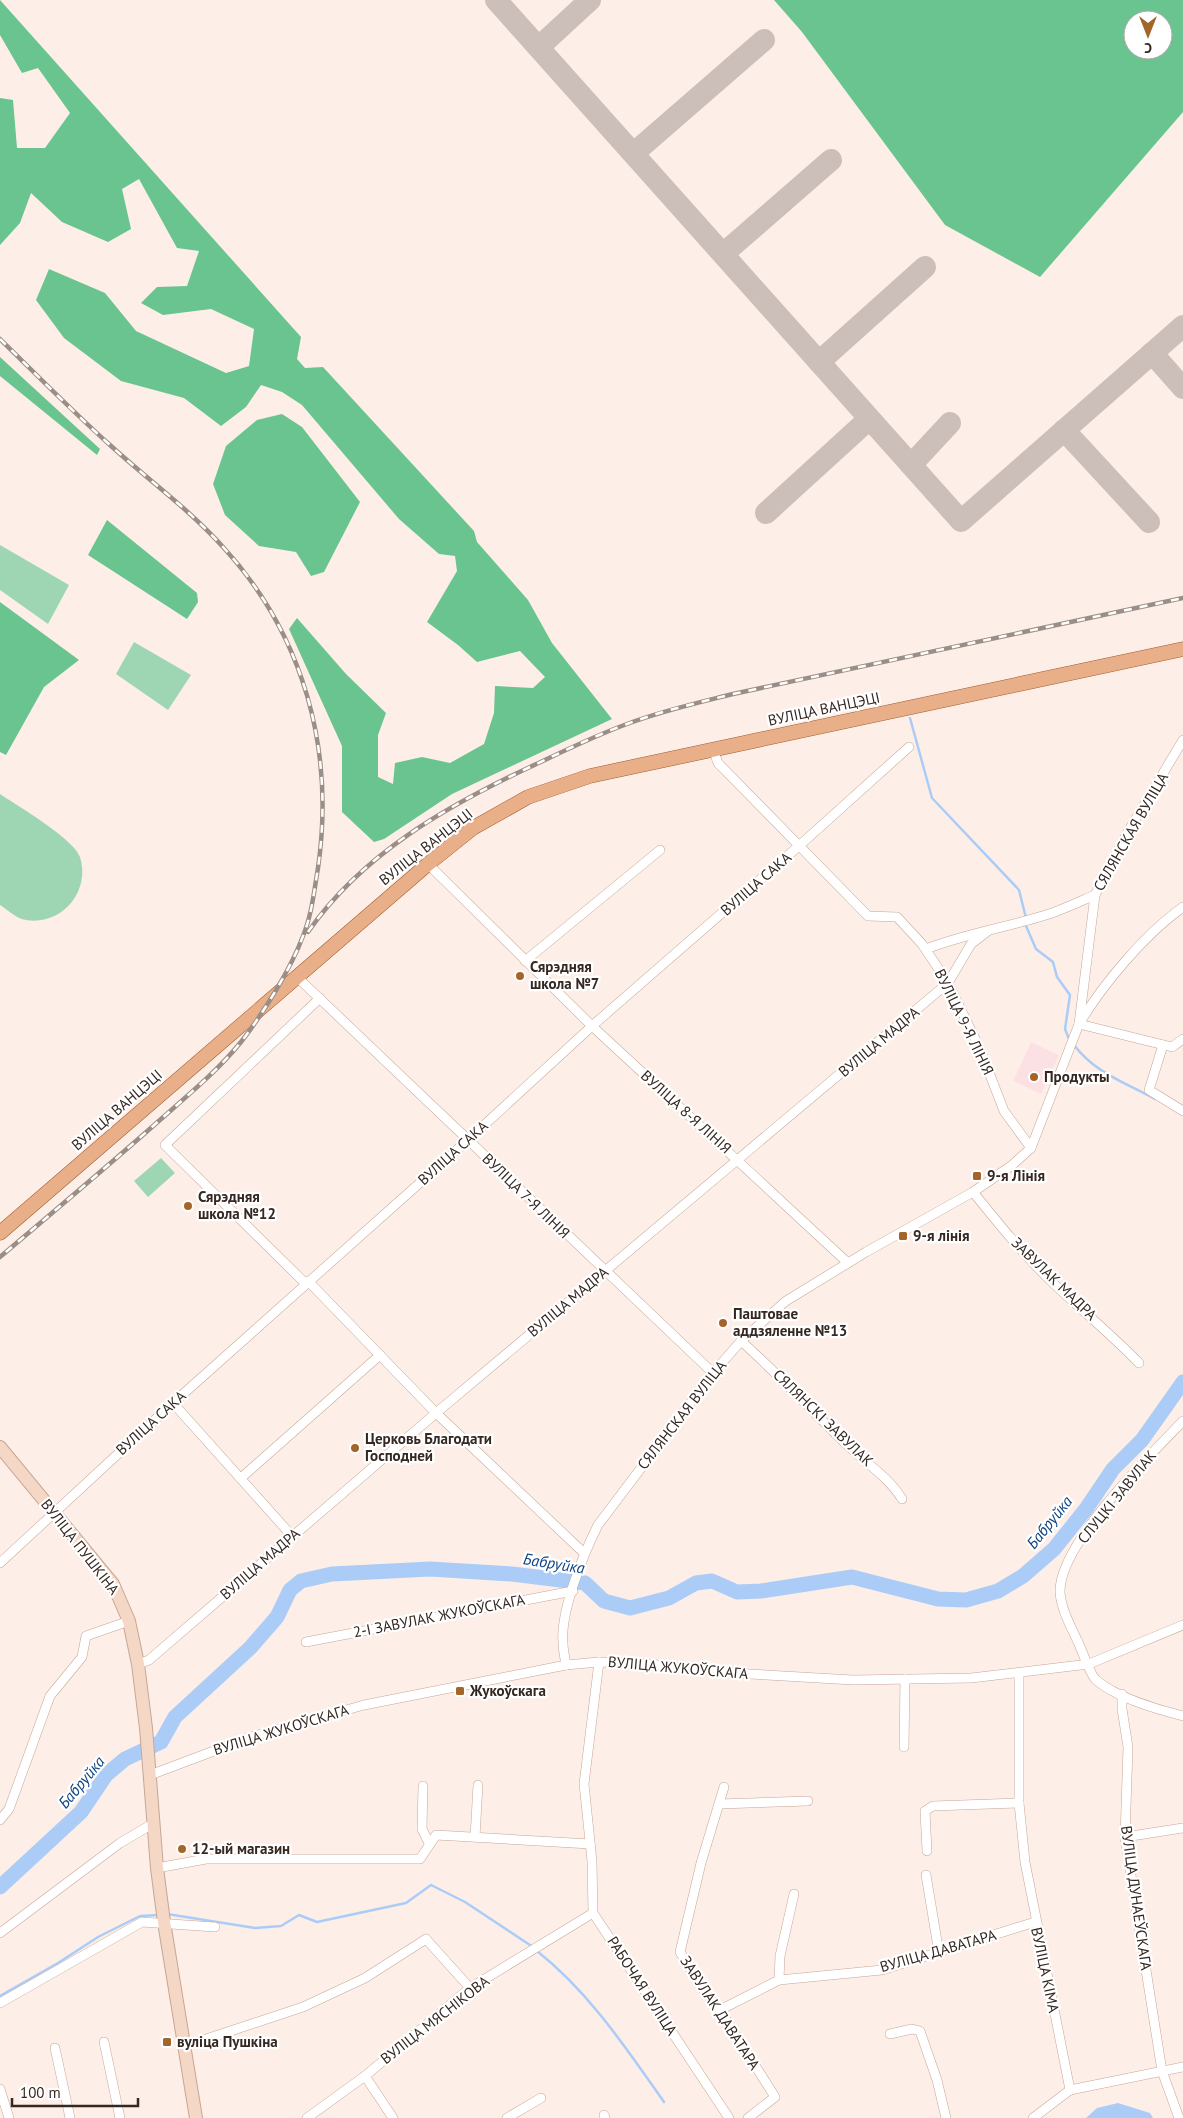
<svg xmlns="http://www.w3.org/2000/svg" width="1183" height="2118" font-family="'PT Sans',sans-serif">
	<style>
		.commercial { fill: #fce1e4 }
		.green { fill: #9ed6b3 }
		.forest { fill: #69c48f; fill-rule: evenodd }
		.water { fill: #acccf8 }
		.lines { fill: none; stroke-linecap: round; stroke-linejoin: round }
		.stream { stroke: #acccf8; stroke-width: 2.5 }
		.river { stroke: #acccf8; stroke-width: 15 }
		.taxiway { stroke: #ccbeb8; stroke-width: 22 }
		.minor-casing { stroke: #c6a695; stroke-width: 10 }
		.secondary-casing { stroke: #c6a695; stroke-width: 14 }
		.primary-casing { stroke: #a05d31; stroke-width: 15 }
		.minor { stroke: #fff; stroke-width: 9 }
		.secondary { stroke: #f4d7c4; stroke-width: 12 }
		.primary { stroke: #e9af88; stroke-width: 14 }
		.rail-casing { stroke: #9b8e87; stroke-width: 4.5 }
		.rail { stroke: #fff; stroke-width: 2.5; stroke-dasharray: 8; stroke-linecap: butt }
		.poi-dot { fill: #a3652a; stroke: #fff; stroke-width: 2 }
		.labels { text-anchor: middle; stroke-width: 4.5; stroke-linejoin: round; paint-order: stroke }
		.street-label { font-size: 15px; fill: #352822; stroke: #fff }
		.poi-label { font-size: 15px; font-weight: bold; fill: #352822; stroke: #fff; text-anchor: start }
		.water-label { font-size: 16px; font-style: italic; fill: #0c4381; stroke: #fff }
	</style>
	<rect width="100%" height="100%" fill="#fdefe8"/>
	<path class="commercial" d="M1031 1042 1059 1055 1041 1094 1013 1081Z"/>
	<g class="green">
		<path d="M0 545 69 585 48 624 0 590Z"/>
		<path d="M134 642 191 675 168 710 116 674Z"/>
		<path d="M0 794C18 806 74 839 80 857 91 892 61 926 26 920 17 919 8 910 0 905Z"/>
		<path d="M161 1158 175 1173 148 1197 134 1181Z"/>
	</g>
	<g class="forest">
		<path d="M0 0 301 337 297 359 305 368 323 367 474 531 477 542 528 600 552 643 612 719 452 794 384 839 374 842 342 812V746L289 629 297 618 346 674 386 713 378 735V777L393 784 395 763 422 757 450 763 484 744 494 713 495 686 533 688 545 677 520 651 477 662 458 645 427 622 457 571 455 556 439 554 399 519 302 405 282 392 261 385 246 407 221 426 184 398 121 381 64 338 36 300 49 269 105 293 136 331 226 373 249 366 254 329 211 309 163 315 141 303 157 287 187 286 199 251 177 248 139 179 122 189 131 229 108 242 62 222 31 193 20 223 0 245V98L13 100 17 148H45L70 113 38 68 22 73 0 35Z"/>
		<path d="M774 0H1183V112L1040 277 945 225 802 32ZM1133 20H1163V50H1133Z"/>
		<path d="M0 357 100 449 97 455 0 376Z"/>
		<path d="M282 414 302 427 360 502 324 572 311 576 296 552 259 546 225 515 213 484 226 446 257 420Z"/>
		<path d="M107 520 197 593 198 602 187 619 88 555Z"/>
		<path d="M0 602 79 660 44 687 6 755 0 752Z"/>
	</g>
	<path class="water" d="M1118 2103 1150 2113 1153 2118H1086L1097 2108Z"/>
	<g class="lines">
		<g class="stream">
			<path d="M910 718 932 798 1019 890 1026 918"/>
			<path d="M1026 926 1036 949 1053 962 1057 977 1070 995 1065 1029 1069 1039"/>
			<path d="M1074 1045C1095 1073 1126 1083 1155 1099"/>
			<path d="M167 1914 255 1928 281 1926 299 1915 317 1922 406 1903 431 1885 465 1902 533 1947"/>
			<path d="M537 1951C589 1992 626 2048 664 2102"/>
			<path d="M0 1996 58 1963 98 1937 140 1916 159 1915"/>
		</g>
		<path class="river" d="M0 1887 81 1812 106 1775 125 1759 161 1742 175 1717 250 1648 277 1617 290 1590 301 1581 332 1574 430 1569 512 1574 585 1583 604 1601 630 1608 669 1598 696 1583 712 1581 737 1592 761 1591 852 1577 938 1599 966 1600 998 1591 1023 1576 1054 1549 1086 1509 1113 1469 1142 1440 1183 1382"/>
		<g class="taxiway">
			<path d="M496 0 961 521 1183 326"/>
			<path d="M539 47 590 0"/>
			<path d="M634 153 764 40"/>
			<path d="M723 254 831 160"/>
			<path d="M1152 353 1183 388"/>
			<path d="M819 362 925 267"/>
			<path d="M1064 430 1149 522"/>
			<path d="M911 465 950 423"/>
			<path d="M766 513 869 419"/>
		</g>
		<g class="minor-casing">
			<g id="minor">
				<path d="M713 749 718 763 868 916 897 917 922 944 948 983 980 1049 1004 1111 1031 1148"/>
				<path d="M428 864 592 1026 848 1263"/>
				<path d="M1183 907C1145 934 1103 984 1079 1024L1172 1047 1183 1039"/>
				<path d="M926 949C967 933 1010 927 1052 913 1066 908 1081 901 1095 895"/>
				<path d="M525 961 660 850"/>
				<path d="M297 977 713 1373"/>
				<path d="M1163 1045 1149 1090 1183 1111"/>
				<path d="M973 1192C998 1223 1023 1254 1051 1281 1080 1309 1111 1334 1139 1363"/>
				<path d="M308 1281 436 1413 584 1553"/>
				<path d="M305 1283 165 1145 320 998"/>
				<path d="M741 1341C777 1373 810 1409 845 1443 864 1462 888 1476 902 1499"/>
				<path d="M173 1403 292 1536"/>
				<path d="M1183 1421C1150 1455 1059 1544 1060 1592 1061 1609 1071 1627 1078 1642 1082 1650 1090 1675 1096 1680 1117 1698 1156 1709 1183 1716"/>
				<path d="M241 1478 380 1355"/>
				<path d="M0 1563 173 1403 469 1139 592 1026 800 845 909 747"/>
				<path d="M306 1642 573 1591"/>
				<path d="M599 1662 584 1784 592 1861 593 1913 729 2118"/>
				<path d="M138 1664 149 1660 436 1413 948 983 971 944 988 931"/>
				<path d="M566 1665C565 1658 563 1650 563 1643 560 1611 584 1553 598 1525L713 1373 741 1341 786 1301 866 1252 973 1192 1011 1166 1031 1148 1079 1024 1095 895 1126 835 1183 740"/>
				<path d="M1019 1673V1803L1025 1862 1070 2090 1033 2118"/>
				<path d="M1122 1694V1709L1128 1747 1125 1837 1162 2071 1179 2118"/>
				<path d="M904 1747 905 1679"/>
				<path d="M150 1775 251 1737 364 1705 566 1665 599 1662 638 1663 750 1674 853 1680 971 1678 1089 1664 1183 1625"/>
				<path d="M423 1786 422 1829 429 1843"/>
				<path d="M724 1787 701 1863 680 1952 705 1992 720 2010 775 2097 748 2118"/>
				<path d="M719 1804 808 1801"/>
				<path d="M0 1820 9 1809 50 1696 82 1657 86 1636 129 1621"/>
				<path d="M475 1837 478 1785"/>
				<path d="M1125 1837 1183 1828"/>
				<path d="M927 1851 925 1811 933 1806 1019 1803"/>
				<path d="M157 1868 206 1859H420L436 1835 590 1844"/>
				<path d="M926 1875 939 1953"/>
				<path d="M0 1933 120 1843 154 1823"/>
				<path d="M779 1980 882 1970 1035 1922"/>
				<path d="M0 2003 142 1922 215 1927"/>
				<path d="M720 2010 779 1980 780 1956 794 1894"/>
				<path d="M890 2034 912 2029 920 2031 937 2080 946 2118"/>
				<path d="M104 2042 120 2118"/>
				<path d="M185 2046 303 2007 365 1978 426 1939 470 1988"/>
				<path d="M55 2048 70 2118"/>
				<path d="M365 2076 393 2118"/>
				<path d="M0 2089 9 2118"/>
				<path d="M1070 2090 1183 2067"/>
				<path d="M604 2115 605 2118"/>
				<path d="M307 2118 365 2076 470 1988 593 1913"/>
				<path d="M507 2118 541 2098"/>
			</g>
		</g>
		<g class="secondary-casing">
			<path id="secondary" d="M0 1447 113 1584 129 1621 138 1664 146 1728 157 1868 164 1922 196 2118"/>
		</g>
		<g class="primary-casing">
			<path id="primary" d="M0 1233 428 864 473 828 528 797 590 776 1183 649"/>
		</g>
		<use href="#minor" class="minor"/>
		<use href="#secondary" class="secondary"/>
		<use href="#primary" class="primary"/>
		<g class="rail-casing">
			<g id="rail">
				<path d="M0 339C36 374 72 411 110 445 147 479 189 509 223 547 304 635 335 750 318 868 314 891 312 914 303 936 291 969 262 1015 241 1042 215 1074 182 1100 152 1127 102 1171 51 1214 0 1257"/>
				<path d="M308 932C362 854 447 806 530 767 562 752 594 736 627 724 661 711 697 703 733 694L1183 598"/>
			</g>
		</g>
		<use href="#rail" class="rail"/>
	</g>
	<g class="poi-dot">
		<circle cx="520" cy="976" r="5"/>
		<circle cx="1034" cy="1077" r="5"/>
		<rect x="972" y="1171" width="10" height="10" rx="2.5"/>
		<circle cx="188" cy="1206" r="5"/>
		<rect x="898" y="1231" width="10" height="10" rx="2.5"/>
		<circle cx="723" cy="1323" r="5"/>
		<circle cx="355" cy="1448" r="5"/>
		<rect x="455" y="1686" width="10" height="10" rx="2.5"/>
		<circle cx="182" cy="1849" r="5"/>
		<rect x="162" y="2037" width="10" height="10" rx="2.5"/>
	</g>
	<g class="labels">
		<g class="street-label">
			<text transform="translate(824 709) rotate(-12)" y="5">ВУЛІЦА ВАНЦЭЦІ</text>
			<text transform="translate(1131 832) rotate(-60)" y="5">СЯЛЯНСКАЯ ВУЛІЦА</text>
			<text transform="translate(426 847) rotate(-38)" y="5">ВУЛІЦА ВАНЦЭЦІ</text>
			<text transform="translate(756 884) rotate(-41)" y="5">ВУЛІЦА САКА</text>
			<text transform="translate(964 1022) rotate(64)" y="5">ВУЛІЦА 9-Я ЛІНІЯ</text>
			<text transform="translate(879 1042) rotate(-40)" y="5">ВУЛІЦА МАДРА</text>
			<text transform="translate(117 1110) rotate(-41)" y="5">ВУЛІЦА ВАНЦЭЦІ</text>
			<text transform="translate(686 1112) rotate(42)" y="5">ВУЛІЦА 8-Я ЛІНІЯ</text>
			<text transform="translate(453 1153) rotate(-42)" y="5">ВУЛІЦА САКА</text>
			<text transform="translate(526 1196) rotate(44)" y="5">ВУЛІЦА 7-Я ЛІНІЯ</text>
			<text transform="translate(1054 1279) rotate(44)" y="5">ЗАВУЛАК МАДРА</text>
			<text transform="translate(568 1302) rotate(-40)" y="5">ВУЛІЦА МАДРА</text>
			<text transform="translate(682 1415) rotate(-52)" y="5">СЯЛЯНСКАЯ ВУЛІЦА</text>
			<text transform="translate(823 1418) rotate(44)" y="5">СЯЛЯНСКІ ЗАВУЛАК</text>
			<text transform="translate(151 1423) rotate(-42)" y="5">ВУЛІЦА САКА</text>
			<text transform="translate(1117 1497) rotate(-51)" y="5">СЛУЦКІ ЗАВУЛАК</text>
			<text transform="translate(80 1547) rotate(52)" y="5">ВУЛІЦА ПУШКІНА</text>
			<text transform="translate(260 1564) rotate(-41)" y="5">ВУЛІЦА МАДРА</text>
			<text transform="translate(439 1616) rotate(-11)" y="5">2-І ЗАВУЛАК ЖУКОЎСКАГА</text>
			<text transform="translate(678 1668) rotate(5)" y="5">ВУЛІЦА ЖУКОЎСКАГА</text>
			<text transform="translate(281 1730) rotate(-17)" y="5">ВУЛІЦА ЖУКОЎСКАГА</text>
			<text transform="translate(1136 1898) rotate(82)" y="5">ВУЛІЦА ДУНАЕЎСКАГА</text>
			<text transform="translate(938 1951) rotate(-16)" y="5">ВУЛІЦА ДАВАТАРА</text>
			<text transform="translate(1045 1970) rotate(78)" y="5">ВУЛІЦА КІМА</text>
			<text transform="translate(642 1986) rotate(57)" y="5">РАБОЧАЯ ВУЛІЦА</text>
			<text transform="translate(720 2013) rotate(57)" y="5">ЗАВУЛАК ДАВАТАРА</text>
			<text transform="translate(435 2020) rotate(-38)" y="5">ВУЛІЦА МЯСНІКОВА</text>
		</g>
		<g class="poi-label">
			<text x="530" y="972">Сярэдняя<tspan x="530" dy="17">школа №7</tspan></text>
			<text x="1044" y="1082">Продукты</text>
			<text x="987" y="1181">9-я Лінія</text>
			<text x="198" y="1202">Сярэдняя<tspan x="198" dy="17">школа №12</tspan></text>
			<text x="913" y="1241">9-я лінія</text>
			<text x="733" y="1319">Паштовае<tspan x="733" dy="17">аддзяленне №13</tspan></text>
			<text x="365" y="1444">Церковь Благодати<tspan x="365" dy="17">Господней</tspan></text>
			<text x="470" y="1696">Жукоўскага</text>
			<text x="192" y="1854">12-ый магазин</text>
			<text x="177" y="2047">вуліца Пушкіна</text>
		</g>
		<g class="water-label">
			<text transform="translate(1049 1522) rotate(-51)" y="6">Бабруйка</text>
			<text transform="translate(554 1563) rotate(9)" y="6">Бабруйка</text>
			<text transform="translate(81 1782) rotate(-50)" y="6">Бабруйка</text>
		</g>
	</g>
	<g transform="translate(1148 35) rotate(180)"><circle r="24" fill="#ffffff" stroke="#aea9a7"/>
	<path d="M0-4L9 19L0 12L-9 19Z" fill="#a3652a"/>
	<text y="-8" font-size="14" font-weight="bold" text-anchor="middle" fill="#352822">С</text>
	</g>
	<path d="M12 2098v8h126v-8" fill="none" stroke="#352822" stroke-width="2.5"/>
	<text x="20" y="2098" font-size="15" fill="#352822" stroke="#ffffff" stroke-width="4" paint-order="stroke">100 m</text>
</svg>
